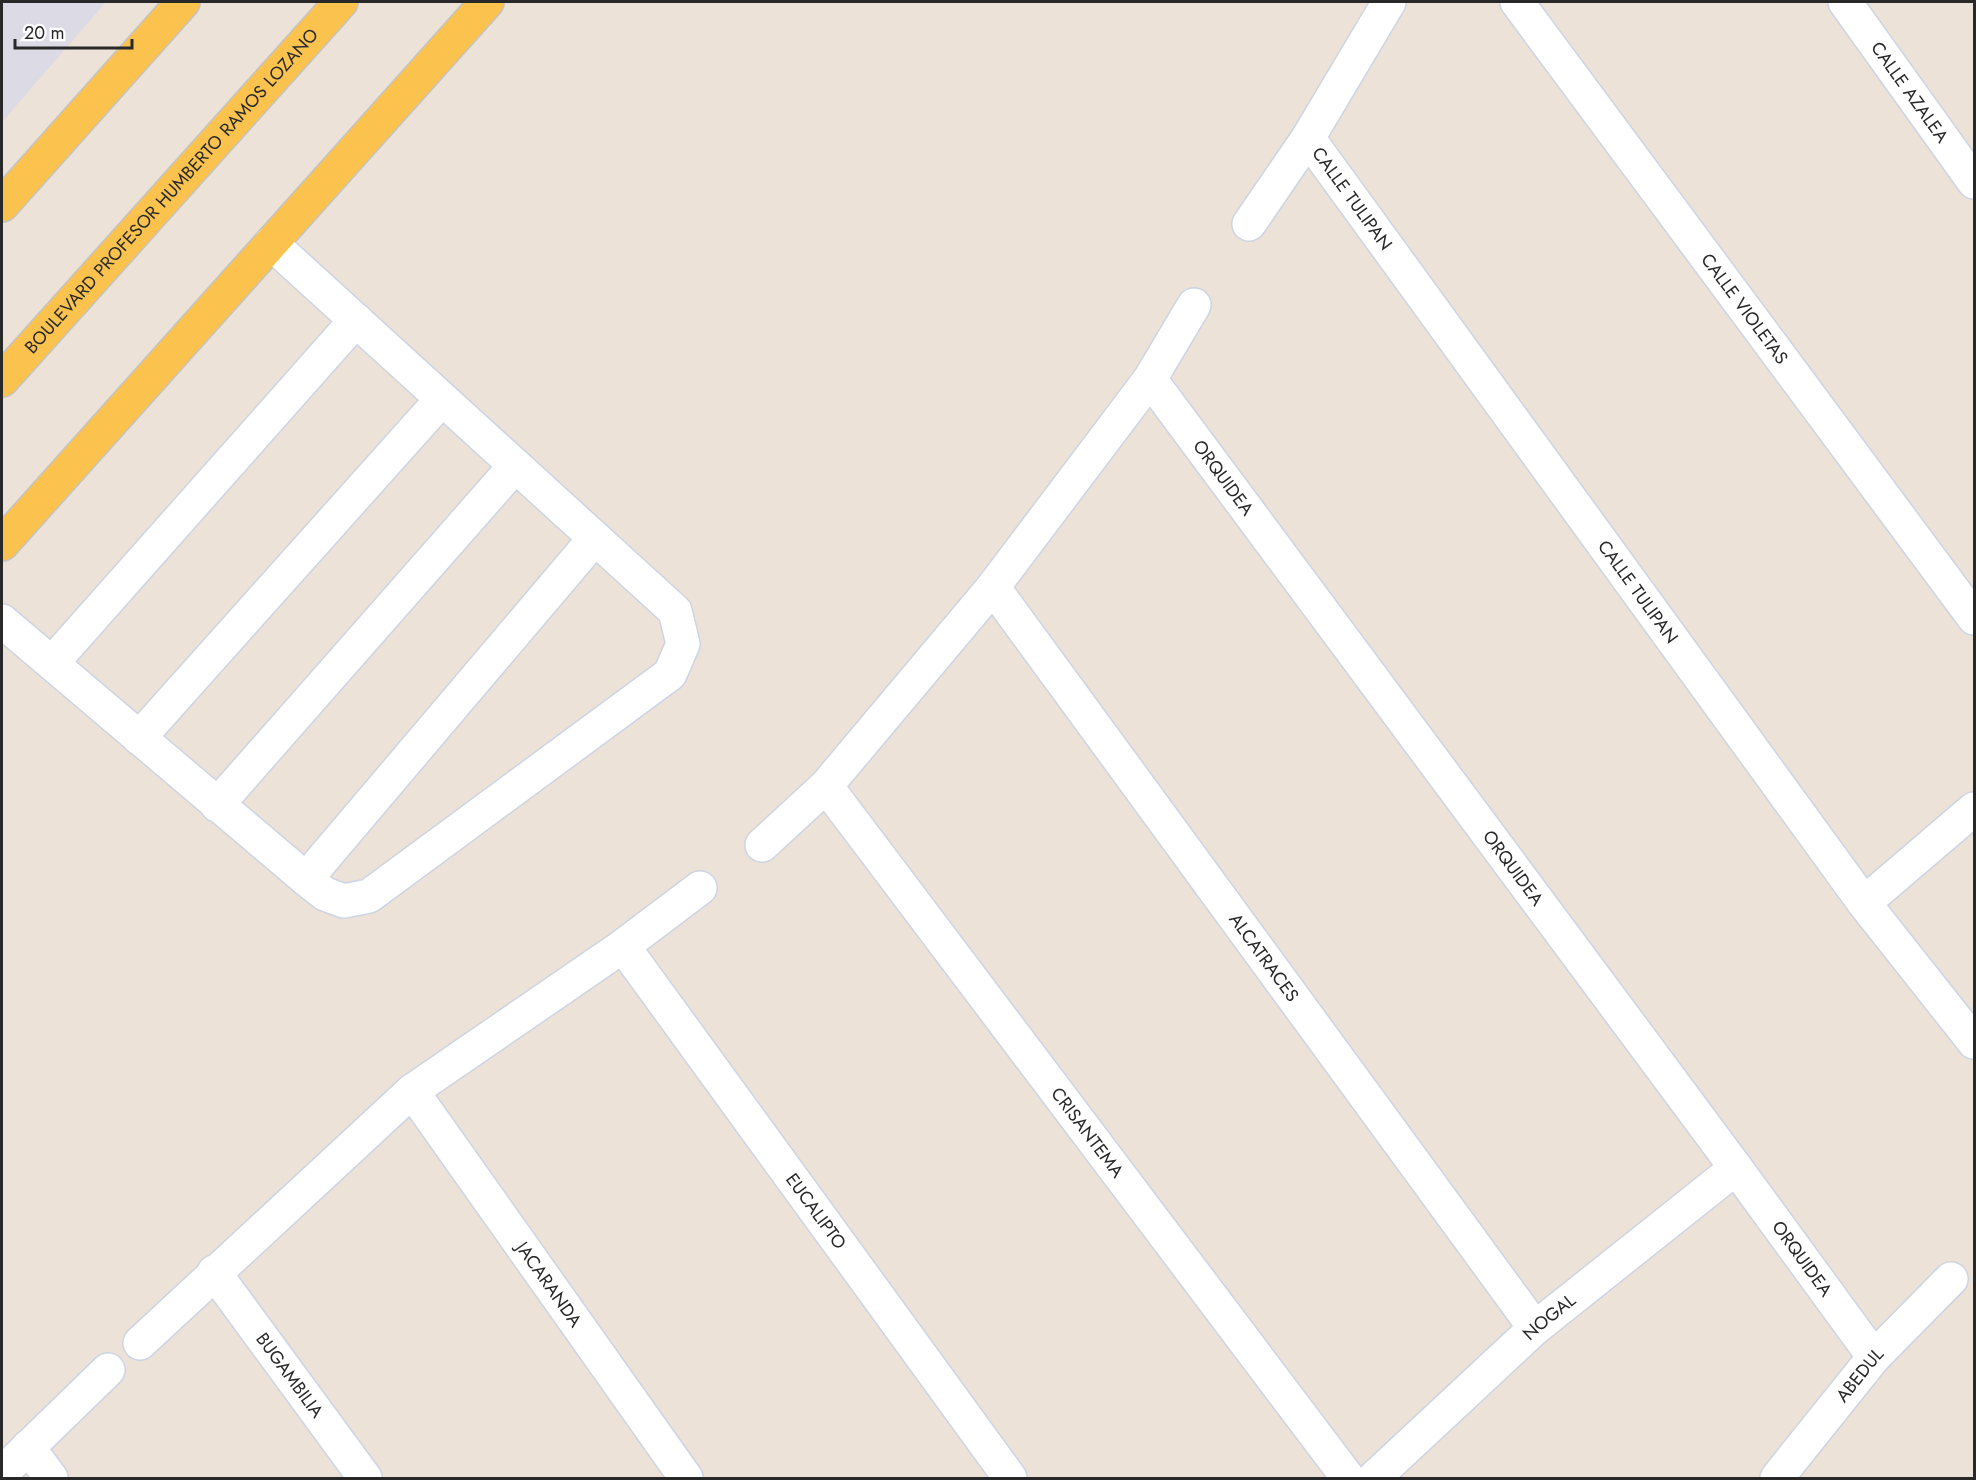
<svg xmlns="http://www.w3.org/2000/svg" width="1976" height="1480" font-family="Jost,sans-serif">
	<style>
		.industrial { fill: #dcdae4 }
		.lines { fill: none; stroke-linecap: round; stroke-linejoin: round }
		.minor-casing { stroke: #cdd4e3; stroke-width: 36 }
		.major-casing { stroke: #c3c3c3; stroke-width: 36 }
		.minor { stroke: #fff; stroke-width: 33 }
		.major { stroke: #fbc34e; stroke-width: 33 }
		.labels { text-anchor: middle; stroke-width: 4.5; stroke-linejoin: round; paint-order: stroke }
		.street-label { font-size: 18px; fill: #282828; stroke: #fff }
	</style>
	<rect width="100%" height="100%" fill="#ece2d8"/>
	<path class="industrial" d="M2 2H106L2 122Z"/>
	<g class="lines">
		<g class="minor-casing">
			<g id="minor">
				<path id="s1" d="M1517 2 1974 618"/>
				<path id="s2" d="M1845 2 1974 182"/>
				<path id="s3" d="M1308 138 1864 903 1974 1042"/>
				<path d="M1249 224 1308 138 1389 2"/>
				<path id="s4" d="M1150 379 1736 1168 1874 1357"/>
				<path id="s5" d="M993 587 1535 1328"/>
				<path d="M2 621 306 879 325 894 344 901 369 896 670 674 683 644 675 611 271 243"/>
				<path d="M52 663 356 320"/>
				<path d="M139 738 442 399"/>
				<path id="s6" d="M826 786 1348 1478"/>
				<path d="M217 805 515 466"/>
				<path d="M762 845 826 786 993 587 1150 379 1194 305"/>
				<path d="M306 879 595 538"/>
				<path d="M1864 903 1974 809"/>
				<path id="s7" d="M623 946 1010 1478"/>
				<path id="s8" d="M412 1091 686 1478"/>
				<path id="s9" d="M214 1272 365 1478"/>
				<path d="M140 1343 412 1091 623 946 700 888"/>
				<path d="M28 1447 51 1478"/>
				<path d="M2 1473 108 1370"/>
				<path id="s10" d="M1374 1478 1535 1328 1736 1168"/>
				<path id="s11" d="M1777 1478 1874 1357 1951 1279"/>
			</g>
		</g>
		<g class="major-casing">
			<g id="major">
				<path d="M2 205 183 2"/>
				<path id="s12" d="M2 380 341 2"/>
				<path d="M2 544 487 2"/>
			</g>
		</g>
		<use href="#minor" class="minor"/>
		<use href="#major" class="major"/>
	</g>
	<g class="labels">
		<g class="street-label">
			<text dy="6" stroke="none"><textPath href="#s2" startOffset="111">CALLE AZALEA</textPath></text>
			<text dy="6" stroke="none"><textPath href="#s12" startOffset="254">BOULEVARD PROFESOR HUMBERTO RAMOS LOZANO</textPath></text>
			<text dy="6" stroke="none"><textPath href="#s3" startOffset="75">CALLE TULIPAN</textPath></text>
			<text dy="6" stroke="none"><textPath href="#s1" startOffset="382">CALLE VIOLETAS</textPath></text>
			<text dy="6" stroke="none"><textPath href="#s4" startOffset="123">ORQUIDEA</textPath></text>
			<text dy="6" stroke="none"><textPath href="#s3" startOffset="561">CALLE TULIPAN</textPath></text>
			<text dy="6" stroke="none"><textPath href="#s4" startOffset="609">ORQUIDEA</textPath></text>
			<text dy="6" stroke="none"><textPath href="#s5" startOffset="459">ALCATRACES</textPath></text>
			<text dy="6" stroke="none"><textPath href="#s6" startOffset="434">CRISANTEMA</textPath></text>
			<text dy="6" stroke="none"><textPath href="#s7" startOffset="328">EUCALIPTO</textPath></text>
			<text dy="6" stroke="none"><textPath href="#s4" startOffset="1095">ORQUIDEA</textPath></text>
			<text dy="6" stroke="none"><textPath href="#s8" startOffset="237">JACARANDA</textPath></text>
			<text dy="6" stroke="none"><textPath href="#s10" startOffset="238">NOGAL</textPath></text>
			<text dy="6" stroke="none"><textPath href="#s9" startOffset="128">BUGAMBILIA</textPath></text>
			<text dy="6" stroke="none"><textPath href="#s11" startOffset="132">ABEDUL</textPath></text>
		</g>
	</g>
	<rect width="1976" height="1480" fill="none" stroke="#282828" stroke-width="6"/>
	<path d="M15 39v9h117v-9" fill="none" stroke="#282828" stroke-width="3"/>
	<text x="24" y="39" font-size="18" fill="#282828" stroke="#ffffff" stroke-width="4.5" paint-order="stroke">20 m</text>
</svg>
